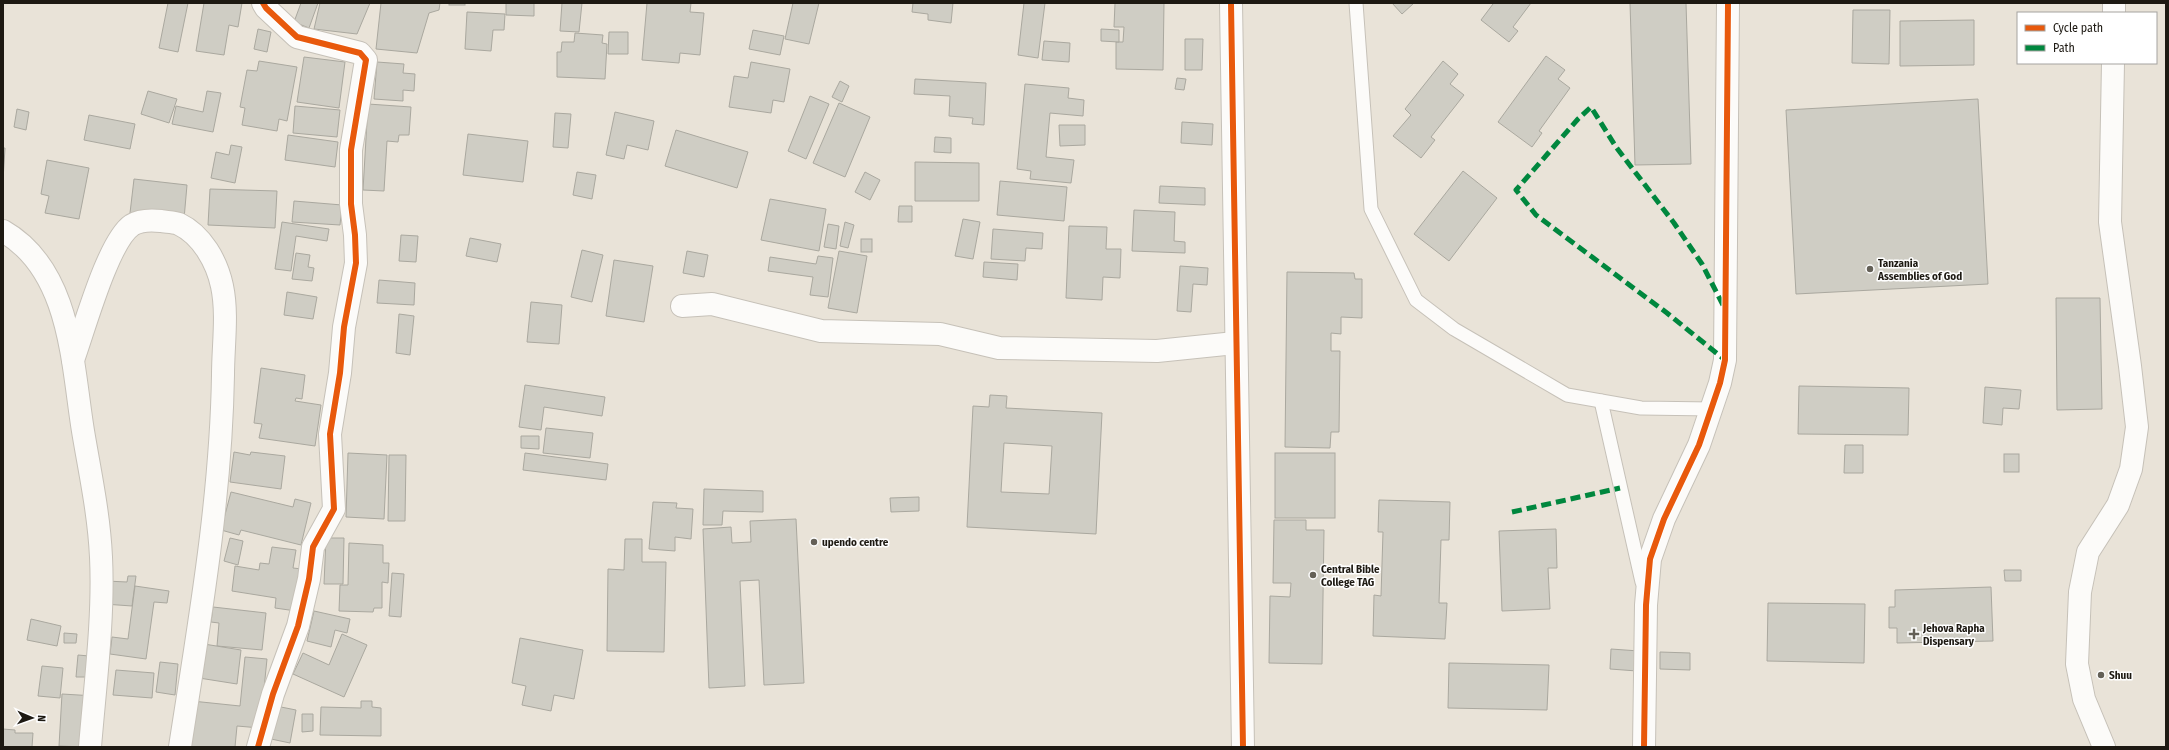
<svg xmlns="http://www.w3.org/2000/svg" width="2169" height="750" font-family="'Fira Sans Condensed',sans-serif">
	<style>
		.building { fill: #cfcdc4; stroke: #aaa89f; fill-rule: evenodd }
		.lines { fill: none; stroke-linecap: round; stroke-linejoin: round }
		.service-casing { stroke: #c6c1b8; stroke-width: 15 }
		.minor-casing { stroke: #c6c1b8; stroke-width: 24 }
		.service { stroke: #fcfbf9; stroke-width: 13 }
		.minor { stroke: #fcfbf9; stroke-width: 22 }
		.quiet { stroke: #00873e; stroke-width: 5; stroke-dasharray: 10 5; stroke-linecap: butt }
		.cycleway-casing { stroke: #fff; stroke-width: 8 }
		.cycleway { stroke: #e8590c; stroke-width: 6 }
		.poi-dot { fill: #646057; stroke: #fff; stroke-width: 1.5 }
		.labels { text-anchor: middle; stroke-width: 3; stroke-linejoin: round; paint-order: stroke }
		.poi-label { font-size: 11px; font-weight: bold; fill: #1d1912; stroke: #fff; text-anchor: start }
	</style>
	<rect width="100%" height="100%" fill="#e9e3d8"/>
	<g class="building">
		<path d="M168 3H188L178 52 159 48Z"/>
		<path d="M204 3H242L238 27 229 25 224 55 196 51Z"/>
		<path d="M301 3H318L309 28 294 22Z"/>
		<path d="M320 3H370L357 34 314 29Z"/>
		<path d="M381 3H440L439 10 429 13 417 53 376 49Z"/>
		<rect x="449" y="3" width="16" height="2"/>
		<path d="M506 3H534V16L506 15Z"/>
		<path d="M562 3H582L579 32 560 31Z"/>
		<path d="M647 3H691L690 12 704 13 700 55 680 53 679 63 642 60Z"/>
		<path d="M793 3H819L809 44 785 39Z"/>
		<path d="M913 3H953L951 23 928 20V14L912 12Z"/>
		<path d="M1024 3H1045L1038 58 1018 55Z"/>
		<path d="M1115 3H1164L1163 70 1116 69V42H1123L1124 27H1114Z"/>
		<path d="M1392 3H1414L1402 14Z"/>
		<path d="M1491 3H1531L1513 27 1518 31 1509 42 1481 20 1493 4Z"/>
		<path d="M1630 3H1686L1691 164 1635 165Z"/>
		<path d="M1853 10H1890L1889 64 1852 63Z"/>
		<path d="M467 12 505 14 504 30H493L491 51 465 49Z"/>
		<path d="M1974 20V65L1900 66V21Z"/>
		<path d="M258 29 271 32 267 52 254 49Z"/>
		<path d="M1101 29 1119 30V42L1101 41Z"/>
		<path d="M753 30 784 36 780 55 749 49Z"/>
		<path d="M609 32H628V54H608Z"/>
		<path d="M575 33 603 35 602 43 607 44 605 79 557 77V52H561L562 42H574Z"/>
		<path d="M1185 39H1203L1202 70H1185Z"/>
		<path d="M1044 41 1070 43 1069 62 1042 60Z"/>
		<path d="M1546 56 1565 70 1558 79 1570 88 1539 131 1542 133 1532 147 1498 122Z"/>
		<path d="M304 57 345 62 339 108 297 102Z"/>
		<path d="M259 61 297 67 287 121 279 119 277 131 242 125 245 108 240 107 247 70 257 71Z"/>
		<path d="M1443 61 1458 74 1450 84 1464 95 1431 137 1435 140 1421 158 1393 136 1411 115 1405 109Z"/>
		<path d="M377 62 404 64 403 73 415 74 414 91 403 90V101L374 99Z"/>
		<path d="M751 62 790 69 784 102 773 100 771 113 729 107 734 76 748 78Z"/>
		<path d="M1177 78 1186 79 1184 90 1175 89Z"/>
		<path d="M915 79 986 83 984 125 972 124 973 118 949 116 950 96 914 94Z"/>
		<path d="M840 81 849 86 842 102 832 97Z"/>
		<path d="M1025 84 1069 88 1068 98 1084 100 1083 116 1050 113 1046 157 1074 160 1071 183 1030 179 1031 171 1017 169Z"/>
		<path d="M148 91 177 99 169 123 141 114Z"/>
		<path d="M207 91 221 93 213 132 172 124 176 106 203 112Z"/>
		<path d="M810 96 829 104 806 159 788 151Z"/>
		<path d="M1978 99 1988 284 1796 294 1786 110Z"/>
		<path d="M839 103 870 117 845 177 813 163Z"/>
		<path d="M368 104 411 107 409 135H399L398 142 387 141 384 191 363 190Z"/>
		<path d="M295 106 340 110 337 137 293 133Z"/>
		<path d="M17 109 29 112 26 130 14 127Z"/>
		<path d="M615 112 654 121 648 150 627 145 624 159 606 155Z"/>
		<path d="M555 113 571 114 568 148 553 147Z"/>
		<path d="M89 115 135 124 130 149 84 140Z"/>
		<path d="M1182 122 1213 124 1212 145 1181 143Z"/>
		<path d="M1059 125H1085V145L1060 146Z"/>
		<path d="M676 130 748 152 737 188 665 166Z"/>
		<path d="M468 134 528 141 523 182 463 175Z"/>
		<path d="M288 135 338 142 335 167 285 160Z"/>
		<path d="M935 137 951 138V153L934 152Z"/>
		<path d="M231 145 242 147 235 183 211 178 216 152 229 155Z"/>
		<path d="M3 148H5L3 180Z"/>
		<path d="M47 160 89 168 79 219 45 213 49 196 41 194Z"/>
		<path d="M915 162 979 163V201H915Z"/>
		<path d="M1463 171 1497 198 1449 261 1414 234Z"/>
		<path d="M577 172 596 175 592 199 573 195Z"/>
		<path d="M865 172 880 180 870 200 855 192Z"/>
		<path d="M134 179 187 185 184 219 130 213Z"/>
		<path d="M1000 181 1067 187 1064 221 997 215Z"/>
		<path d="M1160 186 1205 188V205L1159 203Z"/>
		<path d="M210 189 277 191 275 228 208 225Z"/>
		<path d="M770 199 826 209 819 251 761 240Z"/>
		<path d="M294 201 342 205 340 225 292 222Z"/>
		<path d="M899 206H912V222H898Z"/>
		<path d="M1134 210 1175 212 1174 241 1185 242V253L1132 251Z"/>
		<path d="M963 219 980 222 973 259 955 256Z"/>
		<path d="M282 222 329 229 327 241 296 236 291 271 275 269Z"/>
		<path d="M845 222 854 225 848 248 840 246Z"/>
		<path d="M828 224 839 226 836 249 824 247Z"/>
		<path d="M1069 226 1107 227 1106 249H1121L1120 278 1103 277 1102 300 1066 298Z"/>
		<path d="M993 229 1043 233 1042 249 1026 248 1025 261 991 259Z"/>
		<path d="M401 235 418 236 416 262 399 261Z"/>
		<path d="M470 238 501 244 497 262 466 256Z"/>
		<rect x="861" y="239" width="11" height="13"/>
		<path d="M582 250 603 255 592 302 571 297Z"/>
		<path d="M687 251 708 255 704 277 683 273Z"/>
		<path d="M839 251 867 256 857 313 828 308Z"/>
		<path d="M296 253 310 255 308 267 314 268 312 281 292 279Z"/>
		<path d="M818 256 833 258 828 297 810 295 813 277 768 271 770 257 816 264Z"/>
		<path d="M614 260 653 266 644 322 606 316Z"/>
		<path d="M984 262 1018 264 1017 280 983 277Z"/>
		<path d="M1180 266 1208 268 1207 285 1193 284 1191 312 1177 311Z"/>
		<path d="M1287 272 1354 273 1355 279H1362V318L1341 317V334L1331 333V351H1340L1339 432H1331L1330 448 1285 447Z"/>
		<path d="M379 280 415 283 414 305 377 303Z"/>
		<path d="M287 292 317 297 313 319 284 315Z"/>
		<path d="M2056 298H2100L2102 409 2057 410Z"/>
		<path d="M531 302 562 305 559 344 527 342Z"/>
		<path d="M399 314 414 316 410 355 396 353Z"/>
		<path d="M261 368 305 375 302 399 296 398 295 401 321 405 315 446 259 438 262 424 254 423Z"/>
		<path d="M525 385 605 397 602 416 544 407 541 430 519 427Z"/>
		<path d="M1799 386 1909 388 1908 435 1798 434Z"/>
		<path d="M1985 387 2021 390 2019 409 2003 408 2002 425 1983 423Z"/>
		<path d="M990 395 1007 396 1006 408 1102 413 1096 534 967 527 973 406 989 407ZM1004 443 1052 446 1049 494 1001 492Z"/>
		<path d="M546 428 593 433 590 458 543 453Z"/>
		<path d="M521 436H539V449L521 448Z"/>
		<path d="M1845 445H1863V473H1844Z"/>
		<path d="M234 452 250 455 251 452 285 456 281 489 230 482Z"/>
		<path d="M348 453 387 455 384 519 346 517Z"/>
		<path d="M525 453 608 464 606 480 523 470Z"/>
		<rect x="1275" y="453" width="60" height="65"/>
		<rect x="2004" y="454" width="15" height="18"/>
		<path d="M389 455H406L405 521H388Z"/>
		<path d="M704 489 763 491V512L723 511 722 525H703Z"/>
		<path d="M231 492 293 507 295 499 311 503 301 545 241 530 239 535 221 530Z"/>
		<path d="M919 497V511L891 512 890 498Z"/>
		<path d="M1379 500 1450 502 1449 540H1441L1439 603H1447L1445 639 1373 636 1374 595 1381 596 1383 532H1378Z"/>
		<path d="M653 502 677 503 676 508 693 509 691 539 675 537V551L649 549Z"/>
		<path d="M796 519 804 683 764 685 759 580 740 581 745 686 709 688 703 529 731 527 732 543 751 542 750 521Z"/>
		<path d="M1274 520H1306V530H1324L1322 664 1269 663 1270 596 1290 597 1291 583H1273Z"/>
		<path d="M1556 529 1557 568H1548L1550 609 1502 611 1499 531Z"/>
		<path d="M230 538 243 541 238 565 224 561Z"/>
		<path d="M326 538H344L343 584H324Z"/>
		<path d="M625 539H642V562H666L664 652 607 651 608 569 624 570Z"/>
		<path d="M349 543 383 545V563H389L388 583 382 582V608H374L373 612 339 611 340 585H348Z"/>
		<path d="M272 547 296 550 293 568 302 569 296 611 275 608 276 598 232 591 235 566 259 570 260 563 269 564Z"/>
		<path d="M2004 570H2021V581H2005Z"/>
		<path d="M392 573 404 574 401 617 389 616Z"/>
		<path d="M128 576H136L132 606 104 604 106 581 127 582Z"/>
		<path d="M135 586 169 591 167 603 154 602 146 659 110 654 112 637 128 639Z"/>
		<path d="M1991 587 1993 641 1897 643V628H1889V607H1895V590Z"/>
		<path d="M1768 603 1865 604 1864 663 1767 661Z"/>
		<path d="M213 607 266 613 262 650 217 646 219 623 211 622Z"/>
		<path d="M314 611 350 619 347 633 335 630 331 647 307 641Z"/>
		<path d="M31 619 61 626 57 646 27 640Z"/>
		<path d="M64 633 77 634 76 643H64Z"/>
		<path d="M342 634 367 645 344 697 293 674 303 653 329 665Z"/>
		<path d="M520 638 583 650 574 699 554 695 551 711 522 705 526 686 512 683Z"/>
		<path d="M204 644 241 650 237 684 199 678Z"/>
		<path d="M1611 649 1639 651 1637 671 1610 669Z"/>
		<path d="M1660 652 1690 653V670L1660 669Z"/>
		<path d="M78 655 89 656 87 677H76Z"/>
		<path d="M245 657 267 659 260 728 237 726 235 747H181L192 701 240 706Z"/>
		<path d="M160 662 178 664 175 695 156 692Z"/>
		<path d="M1449 663 1549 665 1547 710 1448 708Z"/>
		<path d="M42 666 63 668 60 698 38 696Z"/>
		<path d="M116 670 154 673 152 698 113 695Z"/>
		<path d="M62 694 95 696 85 747 59 746Z"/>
		<path d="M361 701H372V707L381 708V736L320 735 321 707 361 708Z"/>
		<path d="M276 706 296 710 290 743 271 739Z"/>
		<path d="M302 714H313V731L302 732Z"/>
		<path d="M3 729 15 730V733H33L32 747H3Z"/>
	</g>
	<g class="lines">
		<g class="service-casing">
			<g id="service">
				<path d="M1356 3 1371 209 1416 300 1454 329 1567 395 1641 408 1712 409"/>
				<path d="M1601 401 1642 582"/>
			</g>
		</g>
		<g class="minor-casing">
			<g id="minor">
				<path d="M1231 3 1243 747"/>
				<path d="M2114 13V3"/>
				<path d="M3 231C71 270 72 363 83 431 90 473 99 514 101 557 104 617 95 686 90 747"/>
				<path d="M682 306 712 304 821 331 940 334 999 348 1157 351 1235 343"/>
				<path d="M73 360C84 330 108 241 132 225 140 220 152 220 161 221 166 222 174 222 179 224 202 235 217 262 222 286 228 314 223 346 223 375 221 500 199 624 180 747"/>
				<path d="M258 747 273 694 298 626 309 579 313 547 334 509 330 434 340 373 344 327 356 263 355 235 351 204V150L366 60 360 53 297 37 266 8 263 3"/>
				<path d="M1644 747 1646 605 1650 559 1664 519 1699 445 1720 383 1725 360 1728 3"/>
				<path d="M2104 747 2084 699 2077 664 2080 592 2088 552 2118 505 2131 469 2137 427 2130 366 2110 222 2113 63"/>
			</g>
		</g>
		<use href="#service" class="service"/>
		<use href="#minor" class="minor"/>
		<g class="quiet">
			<path d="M1723 305 1702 264 1674 223 1616 147 1591 107 1578 119 1516 190 1536 215 1667 313 1725 360"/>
			<path d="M1512 512 1620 488"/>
		</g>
		<g class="cycleway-casing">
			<g id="cycleway">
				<path d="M1231 3 1243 747"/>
				<path d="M258 747 273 694 298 626 309 579 313 547 334 509 330 434 340 373 344 327 356 263 355 235 351 204V150L366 60 360 53 297 37 266 8 263 3"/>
				<path d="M1644 747 1646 605 1650 559 1664 519 1699 445 1720 383 1725 360 1728 3"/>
			</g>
		</g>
		<use href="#cycleway" class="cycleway"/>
	</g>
	<g class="poi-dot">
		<circle cx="1870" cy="269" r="4"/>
		<circle cx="814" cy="542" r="4"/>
		<circle cx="1313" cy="575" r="4"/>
		<path d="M1912 628h4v4h4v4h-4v4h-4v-4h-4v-4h4z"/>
		<circle cx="2101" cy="675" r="4"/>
	</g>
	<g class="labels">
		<g class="poi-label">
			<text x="1878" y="267">Tanzania<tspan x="1878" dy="13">Assemblies of God</tspan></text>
			<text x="822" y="546">upendo centre</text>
			<text x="1321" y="573">Central Bible<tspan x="1321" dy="13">College TAG</tspan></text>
			<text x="1923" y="632">Jehova Rapha<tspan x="1923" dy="13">Dispensary</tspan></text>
			<text x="2109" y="679">Shuu</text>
		</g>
	</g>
	<rect width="2169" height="750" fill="none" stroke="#1d1912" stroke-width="8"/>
	<rect x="2017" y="12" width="140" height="52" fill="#ffffff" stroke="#a5a3a0"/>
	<rect x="2025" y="25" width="20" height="6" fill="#e8590c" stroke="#a5a3a0"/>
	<text x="2053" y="32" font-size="12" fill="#1d1912">Cycle path</text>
	<rect x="2025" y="45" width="20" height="6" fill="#00873e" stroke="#a5a3a0"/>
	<text x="2053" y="52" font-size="12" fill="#1d1912">Path</text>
	<g transform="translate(32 718) rotate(92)" stroke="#ffffff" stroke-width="3" paint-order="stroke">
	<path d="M0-3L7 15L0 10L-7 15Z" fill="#1d1912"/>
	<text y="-6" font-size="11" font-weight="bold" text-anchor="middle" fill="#1d1912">N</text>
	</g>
</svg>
